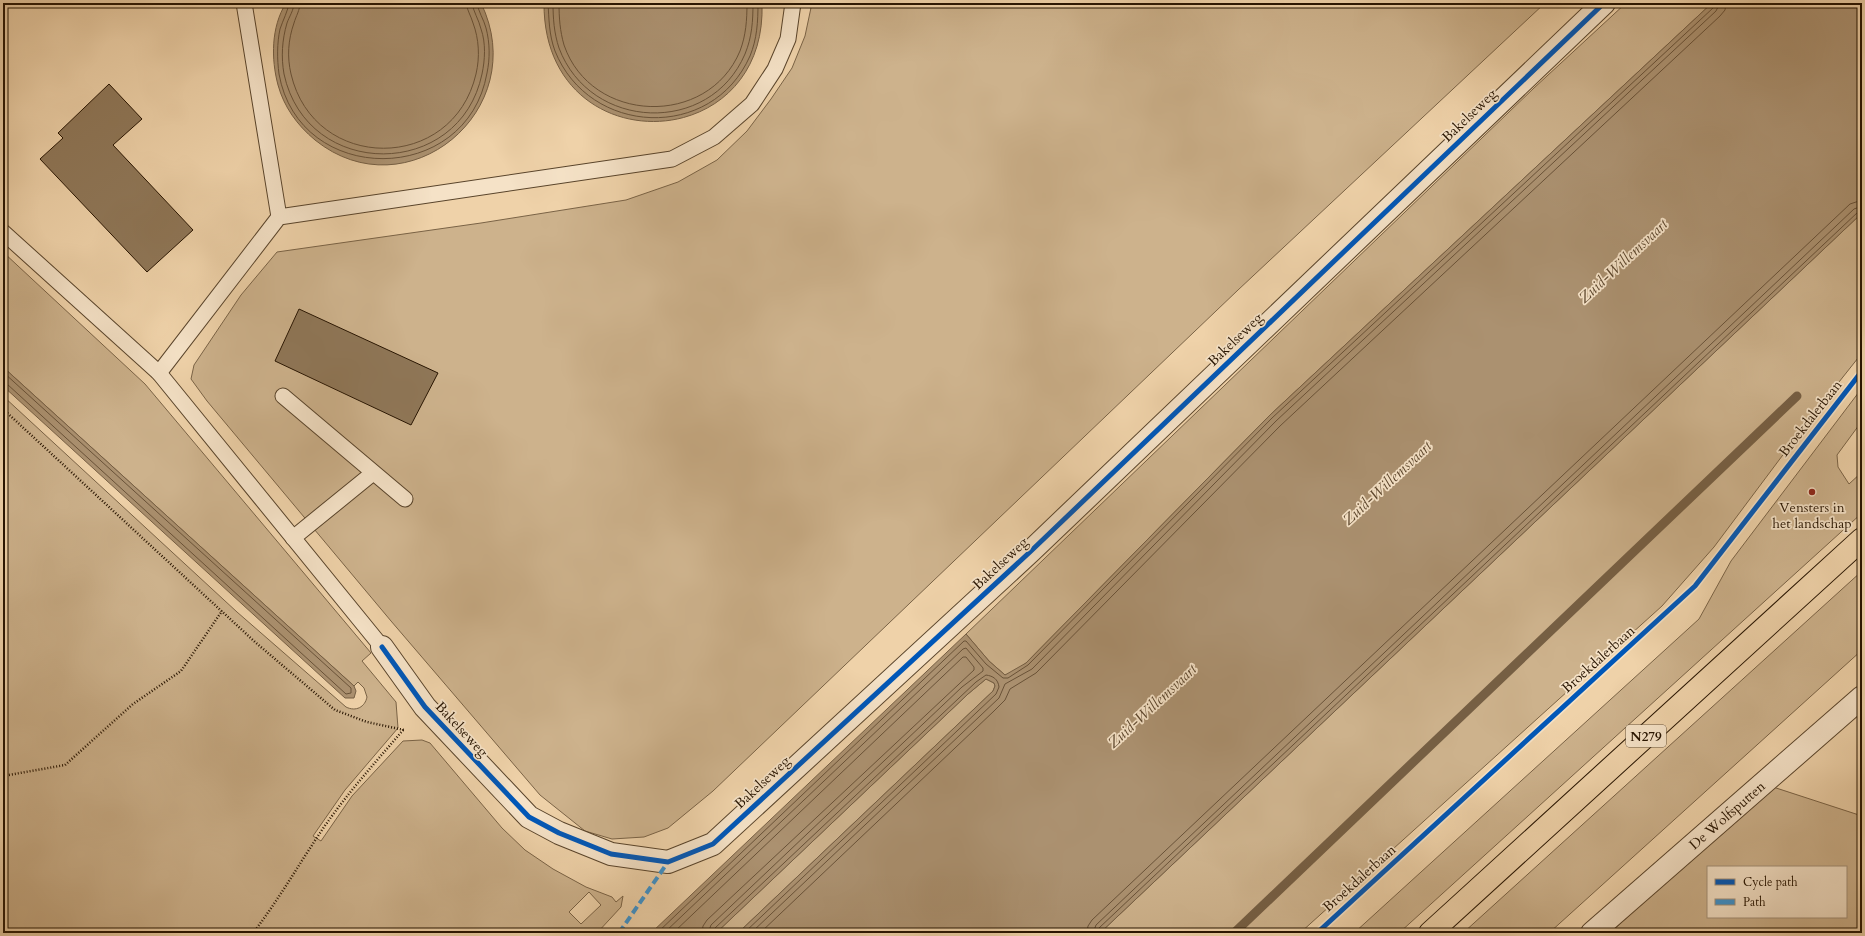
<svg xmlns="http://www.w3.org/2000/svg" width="1865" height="936" font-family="Cardo,serif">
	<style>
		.green { fill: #cdb28c; stroke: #7a6346; fill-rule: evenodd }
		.water { fill: #ab9170; stroke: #765f44 }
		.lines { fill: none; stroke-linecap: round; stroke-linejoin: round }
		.shore { stroke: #695238; stroke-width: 1 }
		.stream { stroke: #765f44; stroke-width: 9 }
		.building { fill: #8f7758; stroke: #271401 }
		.lane-casing { stroke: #59442b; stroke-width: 17 }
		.street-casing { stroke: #59442b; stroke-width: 24 }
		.primary-casing { stroke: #271401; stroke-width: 24 }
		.path { stroke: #271401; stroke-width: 2.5; stroke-dasharray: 1 2; stroke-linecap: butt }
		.lane { stroke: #f5e2c7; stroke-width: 15 }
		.street { stroke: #f5e2c7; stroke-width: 22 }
		.primary { stroke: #efd2a9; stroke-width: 22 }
		.quiet { stroke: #3b93d0; stroke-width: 4; stroke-dasharray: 8 4; stroke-linecap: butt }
		.cycleway-casing { stroke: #f5e2c7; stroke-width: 8 }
		.cycleway { stroke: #0057b8; stroke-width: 5 }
		.poi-dot { fill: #8f2418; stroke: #f5e2c7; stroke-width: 1.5 }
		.labels { text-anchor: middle; stroke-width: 3.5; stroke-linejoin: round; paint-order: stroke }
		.shield { fill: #f5e2c7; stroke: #65523c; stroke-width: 1 }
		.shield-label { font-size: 13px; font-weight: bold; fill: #271401 }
		.street-label { font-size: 14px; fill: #271401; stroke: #f5e2c7 }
		.poi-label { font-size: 14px; fill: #271401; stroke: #f5e2c7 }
		.water-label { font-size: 15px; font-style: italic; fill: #5c462d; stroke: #f5e2c7 }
	</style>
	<rect width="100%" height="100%" fill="#efd2a9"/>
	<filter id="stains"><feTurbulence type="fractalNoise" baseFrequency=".005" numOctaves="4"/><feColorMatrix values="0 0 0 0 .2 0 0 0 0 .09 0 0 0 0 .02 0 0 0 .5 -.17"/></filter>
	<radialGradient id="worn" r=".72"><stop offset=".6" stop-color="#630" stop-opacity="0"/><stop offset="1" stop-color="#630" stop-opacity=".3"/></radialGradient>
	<g class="green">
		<path d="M812 3H1545L1238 290 713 791 668 828 644 837 612 839 585 831 540 795 391 621 207 401 191 379 194 365 241 295 277 252 481 223 626 200 678 182 717 160 747 131 771 99 792 68 805 36Z"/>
		<path d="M1626 3H1712L1270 415 1026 663 1016 671 1005 675 989 661 966 634 1534 88Z"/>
		<path d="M1862 213V353L1812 416 1714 547 1662 606 1300 933H1100Z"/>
		<path d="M3 252 145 384 371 653 362 661 396 702 398 728 345 790 313 836 321 841 352 796 403 741 422 740 430 743 502 828 525 850 553 869 586 887 612 897 616 902 623 896 621 907 597 933H3V396L237 612 346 707C356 712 365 707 367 697L364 688 358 682 354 686 3 367ZM589 892 601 905 581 924 569 912Z"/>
		<path d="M1862 388V421L1837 455 1838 467 1849 484 1862 472V513L1399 933H1354L1699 619 1731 561Z"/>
		<path d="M1862 571V650L1549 933H1463Z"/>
		<path d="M986 679 994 683 995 686 993 691 738 933H716L968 694Z"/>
		<path d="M1770 786 1862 816V933H1610ZM1708 867H1846V917H1708Z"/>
	</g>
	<g class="water">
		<path d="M286 3H481C533 110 407 214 315 140 297 125 284 107 278 85 271 59 271 27 286 3Z"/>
		<path d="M544 3H762C768 158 543 164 544 3Z"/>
		<path d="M1712 3H1862V213L1100 933H738L993 691 995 686 994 683 986 679 968 694 716 933H651L966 634 989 661 1005 675 1026 663 1270 415Z"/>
		<path d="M3 367 354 686 356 691 354 698H345L3 386Z"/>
	</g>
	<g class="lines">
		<g class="shore">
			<path d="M289 3C288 11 283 20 280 29 277 43 277 59 279 74 299 187 467 187 487 73 490 59 490 43 486 28 484 20 478 11 477 3"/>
			<path d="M294 3C294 10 289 17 287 23 282 40 281 57 284 74 307 181 460 180 482 74 485 60 486 43 481 29 479 20 473 11 472 3"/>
			<path d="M300 3C300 10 296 16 294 23 288 40 287 57 291 74 314 173 453 173 476 74 480 57 479 39 473 23 471 16 467 10 466 3"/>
			<path d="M548 3C549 19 549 35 555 51 589 136 712 142 750 56 757 39 758 22 758 3"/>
			<path d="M553 3C553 18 554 33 559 48 590 131 710 136 745 54 752 37 753 21 753 3"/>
			<path d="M559 3C559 18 560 31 564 45 591 124 708 128 740 51 746 35 747 20 747 3"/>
			<path d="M3 372 351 688V693L346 694 7 384 3 383"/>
			<path d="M657 933 964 641H966L986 664 1003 678H1008L1028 665 1272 418 1713 8 1714 3"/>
			<path d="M664 933 963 649 966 648 983 668V671L962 687 711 925 708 933"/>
			<path d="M673 933 963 657H966L974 667V670L707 920 703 926 702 933"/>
			<path d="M713 933 715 928 976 682 986 675C993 676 998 679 999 687L996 694 744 933"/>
			<path d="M751 933 999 698 1005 684 1032 669 1276 421 1716 11 1720 3"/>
			<path d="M760 933 994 711 1005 700 1010 689 1036 673 1280 426 1720 16 1725 10 1726 3"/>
			<path d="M1087 933 1088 926 1092 920 1850 204 1862 200"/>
			<path d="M1093 933 1096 925 1854 209 1862 206"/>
			<path d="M1098 933 1099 928 1858 212 1862 211"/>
		</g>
		<path class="stream" d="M1234 933 1797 396"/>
	</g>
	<g class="building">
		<path d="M109 84 142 119 113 145 193 230 147 272 40 159 63 138 58 133Z"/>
		<path d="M299 309 438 373 411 425 275 361Z"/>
	</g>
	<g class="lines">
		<g class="lane-casing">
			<g id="lane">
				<path d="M244 3 279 217"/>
				<path d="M3 232 159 373 382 647"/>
				<path d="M159 373 279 217 672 159 714 137 752 104 775 69 788 39 793 3"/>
				<path d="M283 396 405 499"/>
				<path d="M293 538 373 473"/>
			</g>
		</g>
		<g class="street-casing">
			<g id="street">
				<path d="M382 647 425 707 529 817 559 833 611 854 668 862 713 844 1031 551 1604 3"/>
				<path id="s1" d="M1592 933 1862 697"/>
			</g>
		</g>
		<g class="primary-casing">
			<path id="primary" d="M1430 933 1862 539"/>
		</g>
		<g class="path">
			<path d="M3 409 255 642 335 710 367 722 404 730"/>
			<path d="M3 776 65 765 133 704 181 671 222 611"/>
			<path d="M253 933C277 902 296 869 318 836 343 798 374 764 404 729"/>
		</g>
		<use href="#lane" class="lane"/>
		<use href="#street" class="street"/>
		<use href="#primary" class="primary"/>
		<path class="quiet" d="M619 933 668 862"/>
		<g class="cycleway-casing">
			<g id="cycleway">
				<path d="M382 647 425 707 529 817 559 833 611 854 668 862 713 844 1031 551 1604 3"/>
				<path d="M1317 933 1695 586 1862 371"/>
			</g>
		</g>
		<use href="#cycleway" class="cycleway"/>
	</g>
	<circle class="poi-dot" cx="1812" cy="492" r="4"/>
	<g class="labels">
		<rect class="shield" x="1626" y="725" width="40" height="22" rx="3"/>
		<g class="shield-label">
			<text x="1646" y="741">N279</text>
		</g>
		<g class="street-label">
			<text transform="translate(1469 115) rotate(-44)" y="5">Bakelseweg</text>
			<text transform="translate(1235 339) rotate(-44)" y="5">Bakelseweg</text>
			<text transform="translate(1810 418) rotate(-52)" y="5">Broekdalerbaan</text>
			<text transform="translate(1000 563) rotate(-43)" y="5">Bakelseweg</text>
			<text transform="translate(1598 659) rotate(-42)" y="5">Broekdalerbaan</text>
			<text transform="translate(462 729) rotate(47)" y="5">Bakelseweg</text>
			<text transform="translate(762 782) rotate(-43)" y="5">Bakelseweg</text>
			<text dy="5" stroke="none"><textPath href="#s1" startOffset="179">De Wolfsputten</textPath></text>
			<text transform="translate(1359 878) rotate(-42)" y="5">Broekdalerbaan</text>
		</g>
		<g class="poi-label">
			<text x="1812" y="512">Vensters in<tspan x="1812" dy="16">het landschap</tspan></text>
		</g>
		<g class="water-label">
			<text transform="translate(1623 261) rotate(-43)" y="5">Zuid-Willemsvaart</text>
			<text transform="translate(1387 483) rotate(-43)" y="5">Zuid-Willemsvaart</text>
			<text transform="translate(1152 706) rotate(-43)" y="5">Zuid-Willemsvaart</text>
		</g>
	</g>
	<rect width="1865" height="936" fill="none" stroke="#efd2a9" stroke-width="16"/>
	<rect x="4" y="4" width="1857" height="928" fill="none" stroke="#271401" stroke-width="2"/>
	<rect x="8" y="8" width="1849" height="920" fill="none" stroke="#271401"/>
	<rect x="1707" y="866" width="140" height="52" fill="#f5e2c7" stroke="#a39078"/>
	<rect x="1715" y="879" width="20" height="6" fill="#0057b8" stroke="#a39078"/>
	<text x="1743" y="886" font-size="12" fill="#271401">Cycle path</text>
	<rect x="1715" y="899" width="20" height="6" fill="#3b93d0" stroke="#a39078"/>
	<text x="1743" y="906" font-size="12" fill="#271401">Path</text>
	<rect width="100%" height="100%" filter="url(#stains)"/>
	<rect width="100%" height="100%" fill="url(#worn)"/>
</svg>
